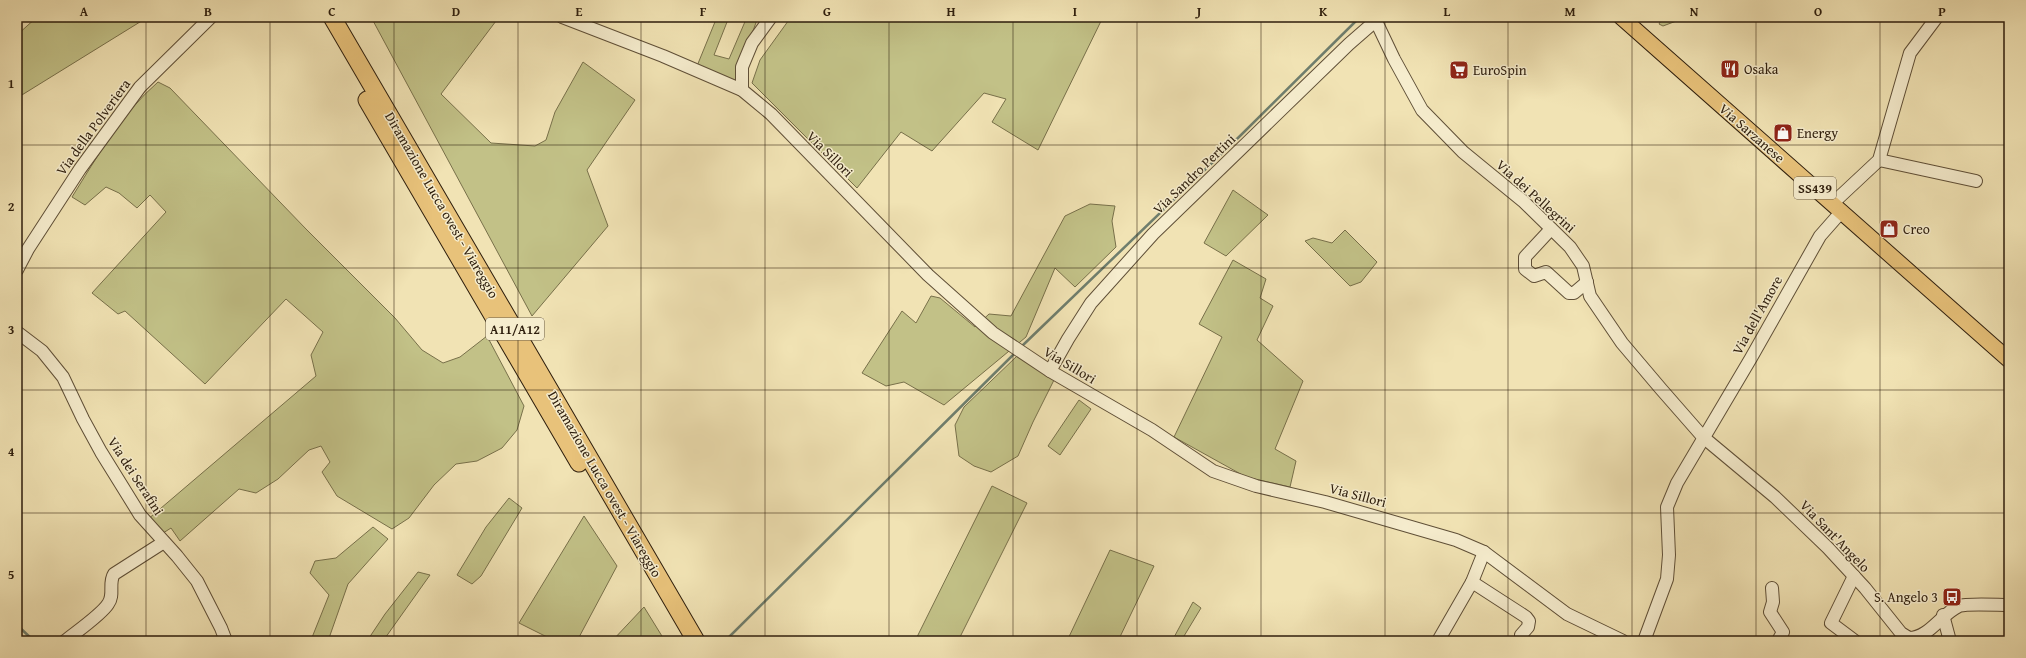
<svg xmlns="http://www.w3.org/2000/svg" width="2026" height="658" font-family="'Gentium Book Plus',serif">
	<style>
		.green { fill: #c2c187; stroke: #78704a }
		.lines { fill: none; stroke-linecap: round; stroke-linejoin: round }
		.stream { stroke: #6f7e6d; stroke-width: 2.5 }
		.minor-casing { stroke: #5f4f37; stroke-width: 14 }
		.major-casing { stroke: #2e1e0d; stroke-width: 17 }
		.highway-casing { stroke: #2e1e0d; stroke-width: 19 }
		.minor { stroke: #f6edce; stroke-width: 12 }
		.major { stroke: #e8c27a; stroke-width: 15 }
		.highway { stroke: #e8c27a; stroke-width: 17 }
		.grid { fill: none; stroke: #2e1e0d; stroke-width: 1; stroke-opacity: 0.55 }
		.labels { text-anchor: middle; stroke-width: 3; stroke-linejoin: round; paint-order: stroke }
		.shield { fill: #f6edce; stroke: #6a5c47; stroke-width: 1 }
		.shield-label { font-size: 13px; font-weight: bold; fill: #2e1e0d }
		.poi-label { font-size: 14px; fill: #2e1e0d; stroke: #f6edce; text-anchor: start }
		.street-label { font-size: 14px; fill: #2e1e0d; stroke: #f6edce }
		.neatline { fill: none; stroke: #2e1e0d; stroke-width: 1.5 }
		.grid-label { font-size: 13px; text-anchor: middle; font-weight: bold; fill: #2e1e0d }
	</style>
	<rect width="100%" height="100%" fill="#f1e3b4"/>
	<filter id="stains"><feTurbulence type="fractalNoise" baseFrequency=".005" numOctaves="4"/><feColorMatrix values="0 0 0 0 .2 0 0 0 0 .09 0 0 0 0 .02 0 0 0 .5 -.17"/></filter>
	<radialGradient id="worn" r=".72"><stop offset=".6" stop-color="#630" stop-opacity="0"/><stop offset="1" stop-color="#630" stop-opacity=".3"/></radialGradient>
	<g class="green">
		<path d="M37 17H148L17 98V35Z"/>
		<path d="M371 17H499L441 94 491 143 535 146 546 140 555 112 583 62 635 100 587 170 608 226 532 316Z"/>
		<path d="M717 17H729L714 55 729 59 747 17H758L735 81 697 66Z"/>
		<path d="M791 17H1103L1038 150 992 122 1006 99 984 93 932 151 901 132 857 188 752 83 760 60Z"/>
		<path d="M1663 17H1687L1663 26 1659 24Z"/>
		<path d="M158 82 170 88 306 229 395 318 422 350 443 363 460 357 487 336 524 406 517 430 502 448 477 461 456 464 434 485 409 518 392 529 337 496 322 472 330 462 321 446 309 450 278 479 256 493 239 489 180 541 171 528 160 535 147 520 316 376 311 355 323 332 286 299 205 384 125 311 118 314 92 293 166 212 150 195 137 208 119 193 106 187 85 205 72 197C97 157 122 113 158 82Z"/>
		<path d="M1233 190 1268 215 1226 256 1204 243Z"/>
		<path d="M1090 204 1115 206 1112 221 1116 247 1075 287 1055 268 1026 337 944 405 904 382 886 386 862 373 902 311 916 323 931 296 940 298 975 327 989 314 1011 316 1065 216Z"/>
		<path d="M1345 230 1377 262 1361 282 1350 286 1305 241 1313 238 1332 243Z"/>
		<path d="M1233 260 1266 279 1260 298 1273 306 1257 340 1303 381 1275 449 1296 461 1290 487 1246 477 1174 437 1222 337 1199 324Z"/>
		<path d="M1017 356 1054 380 1033 422 1018 456 991 472 974 466 959 456 955 425 964 407Z"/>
		<path d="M1079 400 1091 409 1060 455 1048 446Z"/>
		<path d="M992 486 1027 503 958 641H915Z"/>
		<path d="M509 498 522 508 481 576 472 584 457 575 486 527Z"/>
		<path d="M584 516 617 566 577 641H555L519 623Z"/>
		<path d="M373 527 388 539 348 584 328 641H313L311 640 329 595 310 573 315 561 336 558Z"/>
		<path d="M1110 550 1154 566 1118 641H1067Z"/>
		<path d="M418 572 430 575 383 641H367L385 614Z"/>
		<path d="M1193 602 1201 608 1181 641H1172Z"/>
		<path d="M644 607 665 641H612Z"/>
	</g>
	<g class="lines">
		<g class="stream">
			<path d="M1022 346 1241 135 1360 17"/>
			<path d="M17 625 34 641"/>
			<path d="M725 641 1015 353"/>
		</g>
		<g class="minor-casing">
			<g id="minor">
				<path d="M562 17 663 56 742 90 771 114 928 275 993 333 1050 371 1152 430 1213 471 1256 486 1325 502 1456 540 1484 552 1567 614 1623 641"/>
				<path d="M1374 17 1394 59 1422 110 1463 152 1523 201 1570 247 1583 266 1590 296 1622 343 1661 389 1703 437 1775 497 1828 548 1865 588 1901 633 1909 638C1929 638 1941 614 1959 606 1967 603 1998 605 2009 605"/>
				<path d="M742 90V67L752 43 771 17"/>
				<path d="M1879 160 1976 181"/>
				<path d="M1833 203 1879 160 1910 53 1937 17"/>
				<path d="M1551 229 1525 257V269L1534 276 1546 272 1569 293H1574L1587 282"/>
				<path d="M17 270 28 249 80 169 140 87 211 17"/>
				<path d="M17 332 42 351 63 377 83 419 101 452 140 515 177 556 197 581 221 628 226 641"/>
				<path d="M1050 371 1068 339 1091 303 1153 234 1349 44 1380 17"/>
				<path d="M1854 576 1831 623 1855 641"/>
				<path d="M1472 582 1526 617 1529 621 1528 627 1521 635"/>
				<path d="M1772 588 1773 602 1770 612 1783 632 1778 641"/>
				<path d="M1943 615 1950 641"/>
				<path d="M65 641C76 632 101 615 108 604 115 595 108 583 114 574L164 542"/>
				<path d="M1438 641 1472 582 1484 552"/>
				<path d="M1644 641 1667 579 1669 555 1667 507 1677 483 1751 358 1820 236 1842 211"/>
			</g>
		</g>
		<g class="major-casing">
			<path id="major" d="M1621 17 2009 360"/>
		</g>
		<g class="highway-casing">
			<g id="highway">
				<path d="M332 17 696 641"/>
				<path d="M367 100 579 463"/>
			</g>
		</g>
		<use href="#minor" class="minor"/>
		<use href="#major" class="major"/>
		<use href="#highway" class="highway"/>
	</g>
	<path class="grid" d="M146 17V641M270 17V641M394 17V641M518 17V641M641 17V641M765 17V641M889 17V641M1013 17V641M1137 17V641M1261 17V641M1385 17V641M1508 17V641M1632 17V641M1756 17V641M1880 17V641M17 145H2009M17 268H2009M17 390H2009M17 513H2009"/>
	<defs>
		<g id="restaurant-square" transform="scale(1)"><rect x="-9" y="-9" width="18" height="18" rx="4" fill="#8f2418" stroke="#f6edce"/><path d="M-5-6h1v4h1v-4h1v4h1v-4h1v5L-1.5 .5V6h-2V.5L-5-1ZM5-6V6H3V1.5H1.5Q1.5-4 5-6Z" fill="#fff"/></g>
		<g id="supermarket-square" transform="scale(1)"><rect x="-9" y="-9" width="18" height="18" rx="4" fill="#8f2418" stroke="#f6edce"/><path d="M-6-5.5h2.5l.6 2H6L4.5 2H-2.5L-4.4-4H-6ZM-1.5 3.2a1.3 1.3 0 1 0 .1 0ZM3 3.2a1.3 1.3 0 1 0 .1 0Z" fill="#fff"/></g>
		<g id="shop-square" transform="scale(1)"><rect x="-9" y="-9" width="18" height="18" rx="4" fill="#8f2418" stroke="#f6edce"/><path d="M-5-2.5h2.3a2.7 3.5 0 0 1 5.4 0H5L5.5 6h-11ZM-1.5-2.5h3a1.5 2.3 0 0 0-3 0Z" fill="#fff"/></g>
		<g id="bus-square" transform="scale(1)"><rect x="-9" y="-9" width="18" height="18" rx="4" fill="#8f2418" stroke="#f6edce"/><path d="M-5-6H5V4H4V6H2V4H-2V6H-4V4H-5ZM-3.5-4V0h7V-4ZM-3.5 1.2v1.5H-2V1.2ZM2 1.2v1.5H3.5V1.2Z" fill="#fff"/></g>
	</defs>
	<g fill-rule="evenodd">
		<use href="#restaurant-square" x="1730" y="69"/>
		<use href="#supermarket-square" x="1459" y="70"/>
		<use href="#shop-square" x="1783" y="133"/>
		<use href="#shop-square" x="1889" y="229"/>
		<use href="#bus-square" x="1952" y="597"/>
	</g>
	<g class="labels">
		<g class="shield">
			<rect x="1794" y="177" width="42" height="22" rx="3"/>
			<rect x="486" y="318" width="58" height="22" rx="3"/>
		</g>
		<g class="shield-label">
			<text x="1815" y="193">SS439</text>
			<text x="515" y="334">A11/A12</text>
		</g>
		<g class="poi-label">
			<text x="1744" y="74">Osaka</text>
			<text x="1473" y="75">EuroSpin</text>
			<text x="1797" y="138">Energy</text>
			<text x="1903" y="234">Creo</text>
			<text x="1938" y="602" text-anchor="end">S. Angelo 3</text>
		</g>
		<g class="street-label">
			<text transform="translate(93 127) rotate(-54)" y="5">Via della Polveriera</text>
			<text transform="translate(1752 133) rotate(41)" y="5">Via Sarzanese</text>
			<text transform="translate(830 154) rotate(45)" y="5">Via Sillori</text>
			<text transform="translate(1194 174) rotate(-44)" y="5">Via Sandro Pertini</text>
			<text transform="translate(1536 196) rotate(42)" y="5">Via dei Pellegrini</text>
			<text transform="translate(442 205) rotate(60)" y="5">Diramazione Lucca ovest - Viareggio</text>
			<text transform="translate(1757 315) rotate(-61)" y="5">Via dell'Amore</text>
			<text transform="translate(1070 365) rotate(31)" y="5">Via Sillori</text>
			<text transform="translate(136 476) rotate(57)" y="5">Via dei Serafini</text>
			<text transform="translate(605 484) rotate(60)" y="5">Diramazione Lucca ovest - Viareggio</text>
			<text transform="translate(1358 495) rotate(15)" y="5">Via Sillori</text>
			<text transform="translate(1835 536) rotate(46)" y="5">Via Sant'Angelo</text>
		</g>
	</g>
	<rect width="2026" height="658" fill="none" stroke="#f1e3b4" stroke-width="44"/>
	<rect x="22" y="22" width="1982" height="614" class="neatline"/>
	<g class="grid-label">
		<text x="84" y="16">A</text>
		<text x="208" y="16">B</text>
		<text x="332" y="16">C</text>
		<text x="456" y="16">D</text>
		<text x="579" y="16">E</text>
		<text x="703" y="16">F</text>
		<text x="827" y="16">G</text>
		<text x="951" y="16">H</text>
		<text x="1075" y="16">I</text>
		<text x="1199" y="16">J</text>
		<text x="1323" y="16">K</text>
		<text x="1447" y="16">L</text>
		<text x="1570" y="16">M</text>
		<text x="1694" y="16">N</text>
		<text x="1818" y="16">O</text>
		<text x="1942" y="16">P</text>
		<text x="11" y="88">1</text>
		<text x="11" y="211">2</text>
		<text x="11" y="334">3</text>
		<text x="11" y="456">4</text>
		<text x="11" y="579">5</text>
	</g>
	<rect width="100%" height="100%" filter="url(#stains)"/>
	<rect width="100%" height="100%" fill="url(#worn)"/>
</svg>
